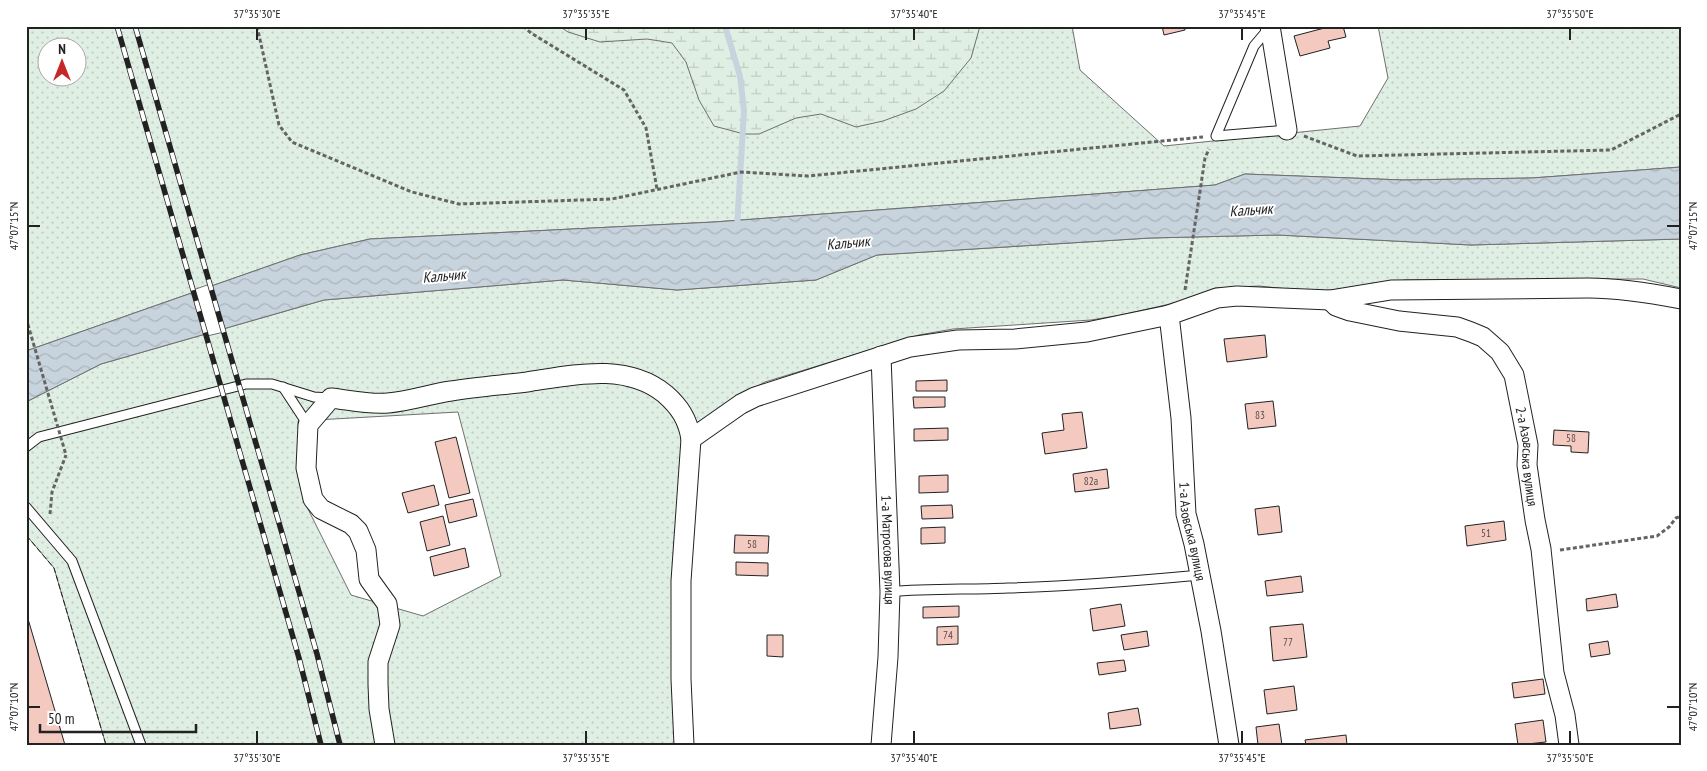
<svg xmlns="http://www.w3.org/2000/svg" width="1707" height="771" font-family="'PT Sans Narrow',sans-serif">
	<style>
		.grass { fill: url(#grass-dots); stroke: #6f6f6f; fill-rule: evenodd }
		.wetland { fill: url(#wetland-marsh); stroke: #6f6f6f }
		.water { fill: url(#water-waves); stroke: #6f6f6f }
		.pier { fill: #fff; stroke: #6f6f6f }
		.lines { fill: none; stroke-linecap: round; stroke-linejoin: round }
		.stream { stroke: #c7d3dd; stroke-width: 6 }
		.building { fill: #f3c9c0; stroke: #222 }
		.lane-casing { stroke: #222; stroke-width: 11 }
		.street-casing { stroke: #222; stroke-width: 21 }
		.path { stroke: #646464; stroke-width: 3; stroke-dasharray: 4 2.5; stroke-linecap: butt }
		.lane { stroke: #fff; stroke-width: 9 }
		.street { stroke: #fff; stroke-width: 19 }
		.rail-casing { stroke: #222; stroke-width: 5.5 }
		.rail { stroke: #fff; stroke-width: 4; stroke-dasharray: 11; stroke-linecap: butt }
		.path-bridge { stroke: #646464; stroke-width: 3; stroke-dasharray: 4 2.5; stroke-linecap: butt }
		.fence { stroke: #222; stroke-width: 1; stroke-dasharray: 6 2.5; stroke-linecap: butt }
		.ticks { fill: none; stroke: #222; stroke-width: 2 }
		.labels { text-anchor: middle; stroke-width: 4; stroke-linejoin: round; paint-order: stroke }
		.number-label { font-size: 11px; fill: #564c4a }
		.street-label { font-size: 14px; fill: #222; stroke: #fff }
		.water-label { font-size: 15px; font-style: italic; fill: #222; stroke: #fff }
		.neatline { fill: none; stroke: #222; stroke-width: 2 }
		.ticks-label { font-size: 12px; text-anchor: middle; fill: #222 }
	</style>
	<defs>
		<pattern id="grass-dots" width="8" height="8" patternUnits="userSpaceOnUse" patternTransform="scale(1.25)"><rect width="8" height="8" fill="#e0efe3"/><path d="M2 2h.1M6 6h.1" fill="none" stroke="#c0cdc2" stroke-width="1.8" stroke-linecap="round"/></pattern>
		<pattern id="wetland-marsh" width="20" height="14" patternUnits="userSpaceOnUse" patternTransform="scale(1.25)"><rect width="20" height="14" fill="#e0efe3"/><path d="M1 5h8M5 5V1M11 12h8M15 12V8" fill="none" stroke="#c0cdc2"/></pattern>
		<pattern id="water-waves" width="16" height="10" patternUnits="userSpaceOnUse" patternTransform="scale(1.25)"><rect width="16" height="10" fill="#c7d3dd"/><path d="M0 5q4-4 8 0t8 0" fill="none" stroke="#abb5bd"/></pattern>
	</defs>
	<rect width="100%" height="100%" fill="#fff"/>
	<g class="grass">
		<path d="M26 26H1072L1080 70 1164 146 1360 126 1388 78 1378 26H1681V167L1532 178 1403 180 1245 174 1215 185 1082 195 714 222 370 239 300 255 26 351ZM48 48H78V78H48Z"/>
		<path d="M1278 235 1471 245 1681 239V288L1643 279 1404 280 1364 297 1259 286 1215 288 1183 301 1121 315 1091 320 953 329 919 335 765 382 741 395 694 440 680 745H106L54 568 26 535V402L101 364 324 300 563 280 677 290 816 280 877 255 1150 238ZM458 412 501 576 423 616 351 595 303 499 298 421Z"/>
	</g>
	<path class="wetland" d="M559 26H980L971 58 944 91 916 109 883 121 856 127 821 114 796 118 759 134H744L714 126 699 100 686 62 672 43 647 39 600 42 568 32Z"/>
	<path class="water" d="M1681 167V239L1471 245 1278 235 1150 238 877 255 816 280 677 290 563 280 324 300 101 364 26 402V351L300 255 370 239 714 222 1082 195 1215 185 1245 174 1403 180 1532 178Z"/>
	<path class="pier" d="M210 284 224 332 207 336 193 290Z"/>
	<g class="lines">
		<path class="stream" d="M725 26 740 76 744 111 737 227"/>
	</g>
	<g class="building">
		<path d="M1162 26H1185V30L1164 35Z"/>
		<path d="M1332 26H1343L1346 37 1328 41 1330 48 1300 56 1294 36Z"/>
		<path d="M1265 335 1267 357 1227 362 1224 339Z"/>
		<path d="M947 380V391H916V381Z"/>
		<path d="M913 397H945V407L914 408Z"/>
		<path d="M1273 401 1276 426 1248 429 1245 404Z"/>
		<path d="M1082 412 1087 448 1045 454 1042 433 1064 430 1062 414Z"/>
		<path d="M948 428V440L914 441V429Z"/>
		<path d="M1554 430 1589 432 1588 453 1571 452V446L1553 445Z"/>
		<path d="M456 437 470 493 449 498 435 442Z"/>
		<path d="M1107 469 1109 488 1075 492 1073 474Z"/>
		<path d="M948 475V492L919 493V476Z"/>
		<path d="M434 485 439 505 408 513 402 493Z"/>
		<path d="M473 499 477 516 449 523 445 505Z"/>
		<path d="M952 505 953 518 922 519 921 506Z"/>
		<path d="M1279 506 1282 532 1258 535 1255 509Z"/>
		<path d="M443 516 450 545 427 551 420 522Z"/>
		<path d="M1504 521 1506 540 1467 546 1465 526Z"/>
		<path d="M945 527V543L921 544V528Z"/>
		<path d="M735 535 769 536 768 553H734Z"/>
		<path d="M465 548 469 567 434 576 430 557Z"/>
		<path d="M736 562 768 563V576L736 575Z"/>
		<path d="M1301 576 1303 592 1267 596 1265 581Z"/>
		<path d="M1616 594 1618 607 1587 611 1586 599Z"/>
		<path d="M1121 604 1125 626 1093 631 1090 609Z"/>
		<path d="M959 606V617L923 618V607Z"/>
		<path d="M26 612 65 745H26Z"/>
		<path d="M1303 624 1307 657 1273 661 1270 627Z"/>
		<path d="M958 626V644L937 645V627Z"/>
		<path d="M1147 631 1149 646 1124 650 1121 635Z"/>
		<path d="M767 635H783V657L767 656Z"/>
		<path d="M1608 641 1610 654 1591 657 1589 644Z"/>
		<path d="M1124 660 1126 671 1099 675 1097 663Z"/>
		<path d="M1543 679 1545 694 1514 698 1512 683Z"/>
		<path d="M1294 686 1297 710 1267 714 1264 690Z"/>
		<path d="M1138 708 1141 725 1110 729 1108 713Z"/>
		<path d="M1543 720 1546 742 1518 745 1515 724Z"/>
		<path d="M1279 724 1282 745H1258L1256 727Z"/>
		<path d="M1346 735 1347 745H1306L1305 740Z"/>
	</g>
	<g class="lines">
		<g class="lane-casing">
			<g id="lane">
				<path d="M1270 27 1254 46 1216 136 1287 130"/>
				<path d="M283 387 308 425"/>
				<path d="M26 447 39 437 246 384H272L314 397 329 398"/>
				<path d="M26 507 72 561 141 745"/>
				<path d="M890 592C929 588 969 590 1008 588 1073 586 1136 581 1200 575"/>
			</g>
		</g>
		<g class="street-casing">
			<g id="street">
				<path d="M1270 26 1287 130"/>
				<path id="s1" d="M1330 300 1336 306 1350 311 1399 321 1457 327 1471 332 1483 337 1500 352 1514 375 1528 445 1527 465 1535 520 1541 549 1554 673 1565 715 1569 745"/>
				<path id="s2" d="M1169 315 1181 418 1186 514 1194 544 1211 631 1229 745"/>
				<path id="s3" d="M881 356 890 592 888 657 881 745"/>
				<path d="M691 439 741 404 755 397 910 347 958 340 1015 339 1087 332 1169 315 1217 298 1237 296 1330 300 1391 290 1588 288C1620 288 1650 293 1681 299"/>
				<path d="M385 745 379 709 378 684V662L390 625 387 604 369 579 366 550 358 531 351 524 321 509 313 499 306 468 308 425 331 398C349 400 370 405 388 403 410 401 430 394 451 391 476 387 502 385 527 382 573 375 626 362 665 394 680 407 688 420 691 439L681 581V679L684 745"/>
			</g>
		</g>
		<g class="path">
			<path d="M257 26 279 125 292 142 412 192 459 204 612 199 741 172 808 176 1203 137"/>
			<path d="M523 26 531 33 624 90 646 128 657 189"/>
			<path d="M1304 136 1357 156 1611 150 1681 114"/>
			<path d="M1185 290 1205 158 1209 149"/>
			<path d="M50 514 52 492 66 455"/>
			<path d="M1560 550 1657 536 1669 527 1676 518 1681 516"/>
		</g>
		<use href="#lane" class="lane"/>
		<use href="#street" class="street"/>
		<g class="rail-casing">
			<g id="rail">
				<path d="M117 26 299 658 321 745"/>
				<path d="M135 26 317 654 340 745"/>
			</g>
		</g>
		<use href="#rail" class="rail"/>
		<path class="path-bridge" d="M26 318 66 455"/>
		<path class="fence" d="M26 535 54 568 106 745"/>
	</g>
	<path class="ticks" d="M257 28V40M586 28V40M914 28V40M1242 28V40M1570 28V40M28 226H40M1667 226H1680M28 707H40M1667 707H1680M257 731V744M586 731V744M914 731V744M1242 731V744M1570 731V744"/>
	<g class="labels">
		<g class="number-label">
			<text x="1260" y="419">83</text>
			<text x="1571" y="442">58</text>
			<text x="1091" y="485">82а</text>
			<text x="1486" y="537">51</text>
			<text x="752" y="548">58</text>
			<text x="948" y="639">74</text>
			<text x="1288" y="646">77</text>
		</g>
		<g class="street-label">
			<text dy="5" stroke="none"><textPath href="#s1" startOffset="292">2-а Азовська вулиця</textPath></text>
			<text dy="5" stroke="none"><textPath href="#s2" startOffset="218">1-а Азовська вулиця</textPath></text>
			<text dy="5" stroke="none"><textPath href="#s3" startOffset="194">1-а Матросова вулиця</textPath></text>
		</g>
		<g class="water-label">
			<text transform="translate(1251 210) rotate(-4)" y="5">Кальчик</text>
			<text transform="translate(848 243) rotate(-5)" y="5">Кальчик</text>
			<text transform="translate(444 276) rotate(-5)" y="5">Кальчик</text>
		</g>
	</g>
	<rect width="1707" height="771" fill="none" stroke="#ffffff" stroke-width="55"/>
	<g transform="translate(62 62)"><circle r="24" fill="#ffffff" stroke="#a7a7a7"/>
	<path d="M0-4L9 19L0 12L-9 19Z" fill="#c62828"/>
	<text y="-8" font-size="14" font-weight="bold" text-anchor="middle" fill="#222222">N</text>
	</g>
	<path d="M40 724v8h156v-8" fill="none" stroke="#222222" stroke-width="2.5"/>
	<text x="48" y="724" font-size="15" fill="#222222" stroke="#ffffff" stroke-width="4" paint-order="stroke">50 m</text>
	<rect x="28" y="28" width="1652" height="716" class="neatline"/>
	<g class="ticks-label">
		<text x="257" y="18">37°35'30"E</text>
		<text x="586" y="18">37°35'35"E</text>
		<text x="914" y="18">37°35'40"E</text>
		<text x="1242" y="18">37°35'45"E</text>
		<text x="1570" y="18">37°35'50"E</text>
		<text transform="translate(14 226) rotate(-90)" y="4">47°07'15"N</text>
		<text transform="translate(1693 226) rotate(-90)" y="4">47°07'15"N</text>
		<text transform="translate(14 707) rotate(-90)" y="4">47°07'10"N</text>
		<text transform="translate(1693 707) rotate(-90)" y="4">47°07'10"N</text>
		<text x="257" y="762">37°35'30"E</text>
		<text x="586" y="762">37°35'35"E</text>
		<text x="914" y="762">37°35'40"E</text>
		<text x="1242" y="762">37°35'45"E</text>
		<text x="1570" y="762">37°35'50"E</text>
	</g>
</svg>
